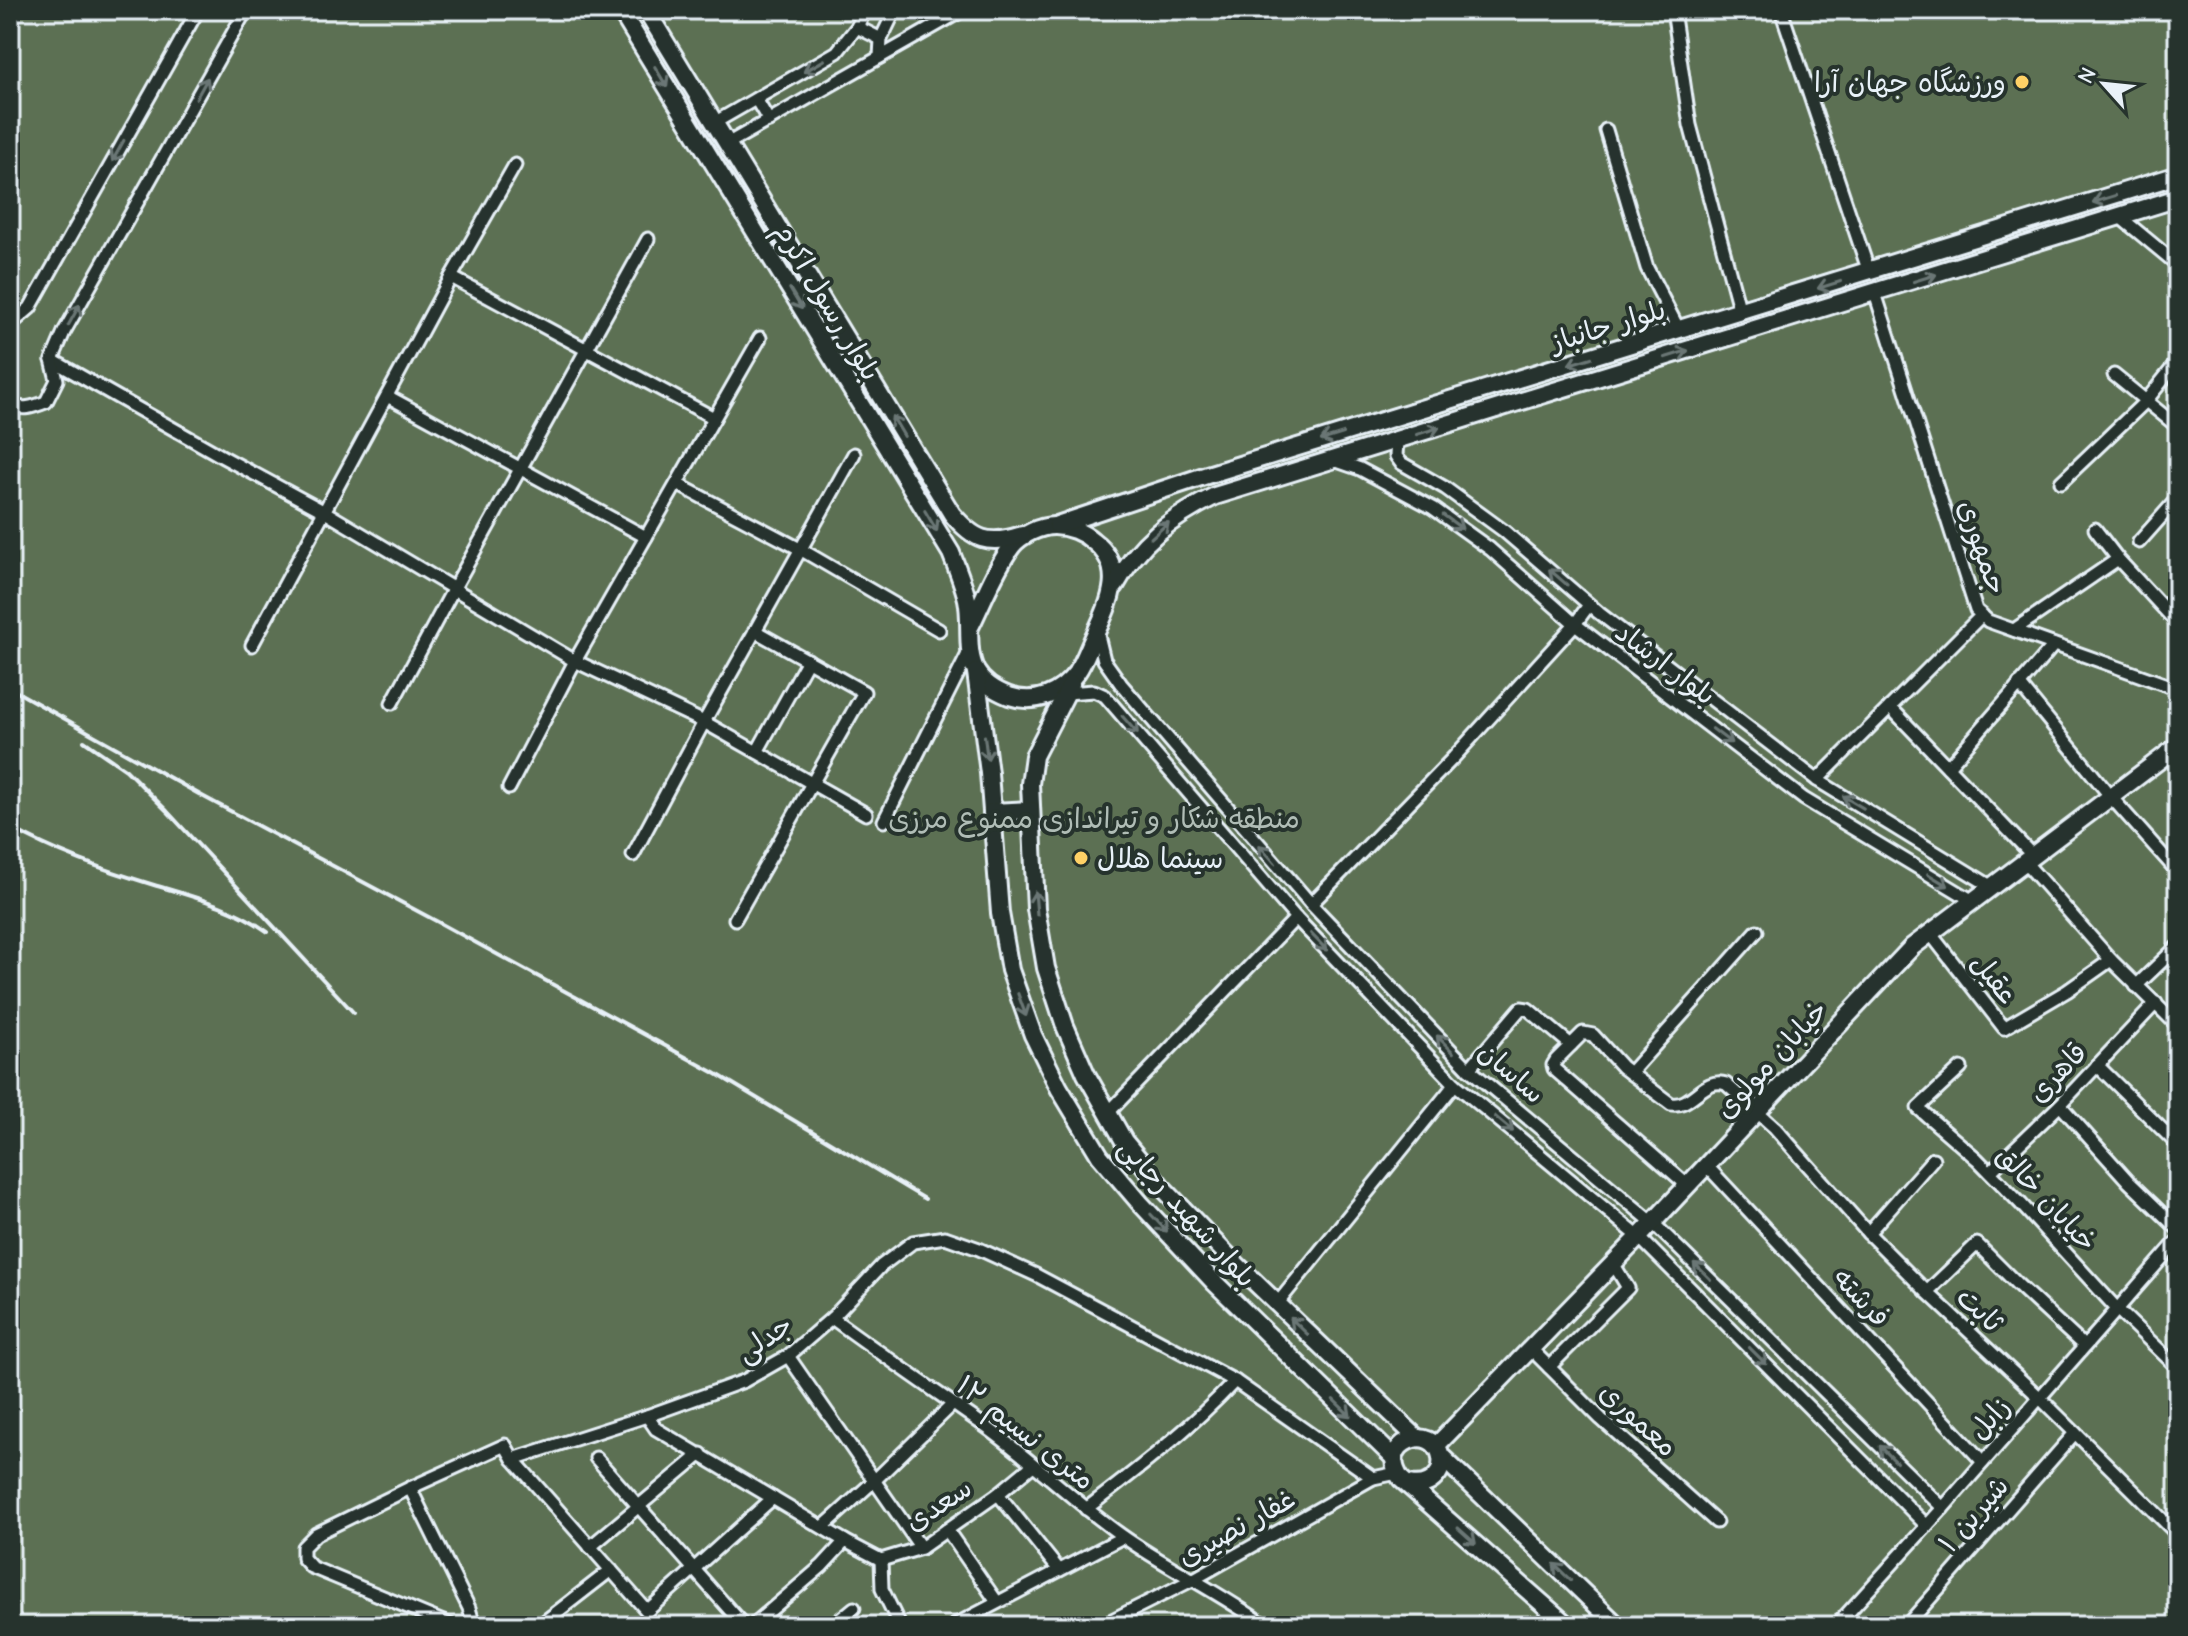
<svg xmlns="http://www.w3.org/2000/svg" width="2188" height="1636" font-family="'Comic Neue','Playpen Sans Arabic',sans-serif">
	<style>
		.park { fill: #5b6f52; stroke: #a2b0a5; stroke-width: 2 }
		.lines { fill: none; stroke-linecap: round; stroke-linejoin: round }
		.minor-casing { stroke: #e8f1f8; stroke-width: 17 }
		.secondary-casing { stroke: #e8f1f8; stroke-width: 22 }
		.minor { stroke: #26332d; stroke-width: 11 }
		.secondary { stroke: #26332d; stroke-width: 16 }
		.rail { stroke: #e8f1f8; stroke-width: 4 }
		.oneway { stroke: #6a7674 }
		.poi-dot { fill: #ffd166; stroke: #26332d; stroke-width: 3 }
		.labels { text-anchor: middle; stroke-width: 8; stroke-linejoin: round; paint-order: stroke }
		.poi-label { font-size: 28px; fill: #e8f1f8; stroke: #26332d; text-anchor: end }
		.street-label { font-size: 28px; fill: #e8f1f8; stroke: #26332d }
		.park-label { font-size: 28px; fill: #b0bdb6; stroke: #26332d }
	</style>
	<rect width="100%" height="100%" fill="#3c423a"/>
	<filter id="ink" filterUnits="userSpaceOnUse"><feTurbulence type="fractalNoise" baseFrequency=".0125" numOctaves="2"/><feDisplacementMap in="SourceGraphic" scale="16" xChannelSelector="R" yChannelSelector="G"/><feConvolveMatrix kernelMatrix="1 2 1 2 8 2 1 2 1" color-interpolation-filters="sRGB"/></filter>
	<g filter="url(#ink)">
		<rect class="park" x="10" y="10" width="2168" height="1616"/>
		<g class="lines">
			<g class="minor-casing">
				<g id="minor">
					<path d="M1234 10 1241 14 1244 10"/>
					<path d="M1673 10 1690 125 1740 312"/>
					<path d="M1781 10 1869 272"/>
					<path d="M857 27 881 39"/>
					<path d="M880 57 881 39 895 10"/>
					<path d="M756 99 769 121"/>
					<path d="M714 123 837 52 857 27 865 10"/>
					<path d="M1606 130 1647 268 1679 330"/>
					<path d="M727 144 963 10"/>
					<path d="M2120 217 2178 265"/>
					<path d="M451 277 714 418"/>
					<path d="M1875 293 1976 610 1988 621 2178 689"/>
					<path d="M10 325 30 308 198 10"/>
					<path d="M52 360 223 457 325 512 575 661 704 722 866 814"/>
					<path d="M2114 375 2178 427"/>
					<path d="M387 396 646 537"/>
					<path d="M10 404C23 411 33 407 46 402L57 380 52 360 64 332 246 10"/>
					<path d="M1397 440 1396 456 1401 463 1445 488 1504 531 1599 613 1817 780 1992 887"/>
					<path d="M1334 460 1360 469 1433 508 1490 549 1575 624 1804 799 1973 901"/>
					<path d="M2061 482 2146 401 2174 366"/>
					<path d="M677 484 800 549 939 630"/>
					<path d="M2095 529 2118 559 2178 624"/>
					<path d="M2139 542 2178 498"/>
					<path d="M2014 630 2118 559"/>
					<path d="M1097 631 1104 660 1121 684 1311 904 1469 1069 1652 1222 1943 1508"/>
					<path d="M252 645 451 277 515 165"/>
					<path d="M2019 684 2111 797 2178 872"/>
					<path d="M1066 693 1094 691 1105 696 1296 918 1455 1084 1639 1237 1927 1526"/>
					<path d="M392 703 454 588 648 239"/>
					<path d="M1890 707 2033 856"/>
					<path d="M757 752 808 660"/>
					<path d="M1948 767 2054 645"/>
					<path d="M1817 780 1982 615"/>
					<path d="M509 788 575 661 760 338"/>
					<path d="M884 821 971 648"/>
					<path d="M633 855 704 722 854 454"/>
					<path d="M2025 862 2111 960 2178 1026"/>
					<path d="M1311 904 1454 757 1575 624 1589 605"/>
					<path d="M735 919 864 692 755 631"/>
					<path d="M1930 933 2004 1028 2067 991 2111 960"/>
					<path d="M2136 986 2178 946"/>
					<path d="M2097 1065 2178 1145"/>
					<path d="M1961 1068 1918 1108 1977 1159 2021 1204 2117 1309 2178 1368"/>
					<path d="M1469 1069 1521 1008 1528 1009 1571 1045"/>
					<path d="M1630 1073 1757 931"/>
					<path d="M2060 1105 2129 1182 2178 1229"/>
					<path d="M1108 1113 1296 918"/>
					<path d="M1706 1165 1983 1462"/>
					<path d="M1990 1172 2060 1105 2156 1003"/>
					<path d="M1687 1185 1554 1069 1553 1065 1556 1060 1583 1033 1593 1035 1622 1067 1671 1104C1692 1108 1704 1076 1726 1084L1775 1128 1868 1233 1927 1292 2039 1397 2178 1535"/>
					<path d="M1868 1233 1933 1159"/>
					<path d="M1927 1292 1977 1244 2017 1284 2084 1346"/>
					<path d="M1277 1304 1455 1084"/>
					<path d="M832 1318C881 1354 932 1389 982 1424 1030 1458 1072 1500 1121 1535 1167 1568 1220 1592 1266 1626"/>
					<path d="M1531 1349 1601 1419 1716 1522"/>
					<path d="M788 1356 921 1548"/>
					<path d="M1549 1367 1628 1288 1613 1263"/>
					<path d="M647 1416 656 1429 845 1541"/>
					<path d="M596 1458 744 1626"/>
					<path d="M513 1459 647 1611 773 1498"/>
					<path d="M410 1488 469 1608 474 1626"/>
					<path d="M998 1494 1059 1570"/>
					<path d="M1086 1509C1138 1469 1190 1429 1235 1381"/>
					<path d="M823 1527 874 1481 952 1405"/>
					<path d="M947 1530 997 1602"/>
					<path d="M590 1547 701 1454"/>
					<path d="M453 1626 311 1567 303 1558V1547L316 1534 410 1488 505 1445 513 1459 647 1416 744 1381 788 1356 832 1318 881 1266 913 1242 945 1237 979 1249 1036 1275 1235 1381 1373 1478"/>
					<path d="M539 1626 611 1570"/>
					<path d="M752 1626 822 1566 845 1541 881 1560"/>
					<path d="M832 1626 854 1608"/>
					<path d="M900 1626 882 1589 881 1560 921 1548 998 1494 1033 1465"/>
					<path d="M953 1626 1123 1537"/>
					<path d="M1100 1626 1194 1579 1373 1478 1397 1473"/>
					<path d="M1836 1626 1943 1508 2178 1240"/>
					<path d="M1906 1626 2075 1433"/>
				</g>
			</g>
			<g class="secondary-casing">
				<g id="secondary">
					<path d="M620 10 951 553C957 568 963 583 967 599 972 622 965 650 976 671 983 683 996 691 1009 696 1036 705 1061 694 1077 672 1084 662 1088 650 1093 639 1108 606 1129 568 1093 541 1083 532 1068 526 1054 526 1040 526 1021 535 1012 546 996 567 982 603 970 627"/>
					<path d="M646 10 952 514C974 540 988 546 1022 535"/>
					<path d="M1057 525 1207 475 2178 175"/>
					<path d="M1115 586C1139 542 1171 518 1215 496L2178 198"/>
					<path d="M976 672 989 773 1000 913 1010 970 1033 1035 1059 1088 1100 1156 1140 1203 1215 1283 1394 1458"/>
					<path d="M1071 684 1034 756 1030 784 1036 909 1046 968 1065 1026 1086 1074 1124 1141 1161 1186 1236 1264 1417 1438"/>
					<path d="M992 812 1031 810"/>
					<path d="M1436 1446 1639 1237 1912 947 2178 746"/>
					<path d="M1441 1456 1618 1626"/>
					<path d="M1409 1484C1419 1486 1430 1485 1437 1475 1441 1471 1442 1463 1441 1457 1434 1421 1375 1442 1401 1479L1568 1626"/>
				</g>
			</g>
			<use href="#minor" class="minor"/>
			<use href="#secondary" class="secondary"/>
			<g class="rail">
				<path d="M10 688 204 797 438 922 715 1073 925 1199"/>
				<path d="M84 741 126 770 167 811 354 1013"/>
				<path d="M10 827C55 853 105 870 154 885 194 897 234 907 268 932"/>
			</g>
		</g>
		<defs><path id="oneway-shaft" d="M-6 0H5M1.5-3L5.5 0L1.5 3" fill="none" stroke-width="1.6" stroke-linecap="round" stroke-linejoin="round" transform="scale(2)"/></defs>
		<g class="oneway">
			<use href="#oneway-shaft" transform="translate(814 66) rotate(150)"/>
			<use href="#oneway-shaft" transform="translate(661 77) rotate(59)"/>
			<use href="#oneway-shaft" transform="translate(202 88) rotate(-61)"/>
			<use href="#oneway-shaft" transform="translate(118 151) rotate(119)"/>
			<use href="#oneway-shaft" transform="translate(2104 199) rotate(163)"/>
			<use href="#oneway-shaft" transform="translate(1925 278) rotate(-17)"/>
			<use href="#oneway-shaft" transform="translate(1829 285) rotate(163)"/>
			<use href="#oneway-shaft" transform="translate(796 299) rotate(59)"/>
			<use href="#oneway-shaft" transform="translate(74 315) rotate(-61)"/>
			<use href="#oneway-shaft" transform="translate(1677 354) rotate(-17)"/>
			<use href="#oneway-shaft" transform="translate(1580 361) rotate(163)"/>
			<use href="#oneway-shaft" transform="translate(898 426) rotate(-121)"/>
			<use href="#oneway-shaft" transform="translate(1428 431) rotate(-17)"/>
			<use href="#oneway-shaft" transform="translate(1332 437) rotate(163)"/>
			<use href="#oneway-shaft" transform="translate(931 521) rotate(59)"/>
			<use href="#oneway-shaft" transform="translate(1453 522) rotate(36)"/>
			<use href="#oneway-shaft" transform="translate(1160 530) rotate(-42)"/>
			<use href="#oneway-shaft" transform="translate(1558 577) rotate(-139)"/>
			<use href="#oneway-shaft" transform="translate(1130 725) rotate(49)"/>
			<use href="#oneway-shaft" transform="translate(1722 736) rotate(37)"/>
			<use href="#oneway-shaft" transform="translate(986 748) rotate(83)"/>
			<use href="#oneway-shaft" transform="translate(1853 802) rotate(-149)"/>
			<use href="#oneway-shaft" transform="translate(1267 854) rotate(-131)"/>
			<use href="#oneway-shaft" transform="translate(1938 880) rotate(31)"/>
			<use href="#oneway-shaft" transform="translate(1036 903) rotate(-95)"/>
			<use href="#oneway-shaft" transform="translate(1319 942) rotate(46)"/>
			<use href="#oneway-shaft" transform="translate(1022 1005) rotate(70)"/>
			<use href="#oneway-shaft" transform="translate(1445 1044) rotate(-134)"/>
			<use href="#oneway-shaft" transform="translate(1504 1124) rotate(40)"/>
			<use href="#oneway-shaft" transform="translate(1159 1223) rotate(47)"/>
			<use href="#oneway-shaft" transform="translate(1702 1271) rotate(-135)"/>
			<use href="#oneway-shaft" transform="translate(1299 1326) rotate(-136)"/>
			<use href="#oneway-shaft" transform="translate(1758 1356) rotate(45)"/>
			<use href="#oneway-shaft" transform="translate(1342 1408) rotate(44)"/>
			<use href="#oneway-shaft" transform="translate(1888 1454) rotate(-135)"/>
			<use href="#oneway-shaft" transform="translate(1467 1536) rotate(42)"/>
			<use href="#oneway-shaft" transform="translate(1562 1572) rotate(-136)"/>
		</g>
	</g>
	<g class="poi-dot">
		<circle cx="2022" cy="82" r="8"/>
		<circle cx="1081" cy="858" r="8"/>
	</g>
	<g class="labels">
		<g class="poi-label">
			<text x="2006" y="92">ورزشگاه جهان آرا</text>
			<text x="1097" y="868" text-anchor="start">سینما هلال</text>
		</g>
		<g class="street-label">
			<text transform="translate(828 301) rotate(59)" y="10">بلوار رسول اکرم</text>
			<text transform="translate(1608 325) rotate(-17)" y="10">بلوار جانباز</text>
			<text transform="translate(1983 547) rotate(71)" y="10">جمهوری</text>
			<text transform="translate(1666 663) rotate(37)" y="10">بلوار ارشاد</text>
			<text transform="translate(1995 978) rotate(52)" y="10">عقیل</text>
			<text transform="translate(1771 1059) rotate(-47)" y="10">خیابان مولوی</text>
			<text transform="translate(1512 1072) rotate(41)" y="10">ساسان</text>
			<text transform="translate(2057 1072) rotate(-46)" y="10">قاهری</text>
			<text transform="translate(2047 1198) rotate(47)" y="10">خیابان خالق</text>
			<text transform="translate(1188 1212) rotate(48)" y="10">بلوار شهید رجایی</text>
			<text transform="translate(1862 1297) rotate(47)" y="10">فرشته</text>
			<text transform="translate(1980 1309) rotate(43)" y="10">ثابت</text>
			<text transform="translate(764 1338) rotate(-34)" y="10">جدلی</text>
			<text transform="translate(1989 1418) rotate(-49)" y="10">زابل</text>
			<text transform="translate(1639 1419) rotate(43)" y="10">معموری</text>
			<text transform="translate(1026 1432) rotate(38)" y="10">۱۲ متری نسیم</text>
			<text transform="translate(938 1504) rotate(-33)" y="10">سعدی</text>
			<text transform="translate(1973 1514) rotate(-49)" y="10">شیرین ۱</text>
			<text transform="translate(1236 1527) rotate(-29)" y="10">غفار نصیری</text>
		</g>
		<g class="park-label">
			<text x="1094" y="828">منطقه شکار و تیراندازی ممنوع مرزی</text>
		</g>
	</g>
	<rect width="2188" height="1636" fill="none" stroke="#26332d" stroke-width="40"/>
	<rect x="20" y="20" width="2148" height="1596" fill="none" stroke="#e8f1f8" stroke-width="3" filter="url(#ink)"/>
	<g transform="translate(2104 84) rotate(297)" stroke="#26332d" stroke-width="6" paint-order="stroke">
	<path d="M0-6L14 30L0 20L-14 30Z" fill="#e8f1f8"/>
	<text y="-12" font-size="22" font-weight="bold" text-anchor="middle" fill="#e8f1f8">N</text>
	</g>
</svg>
